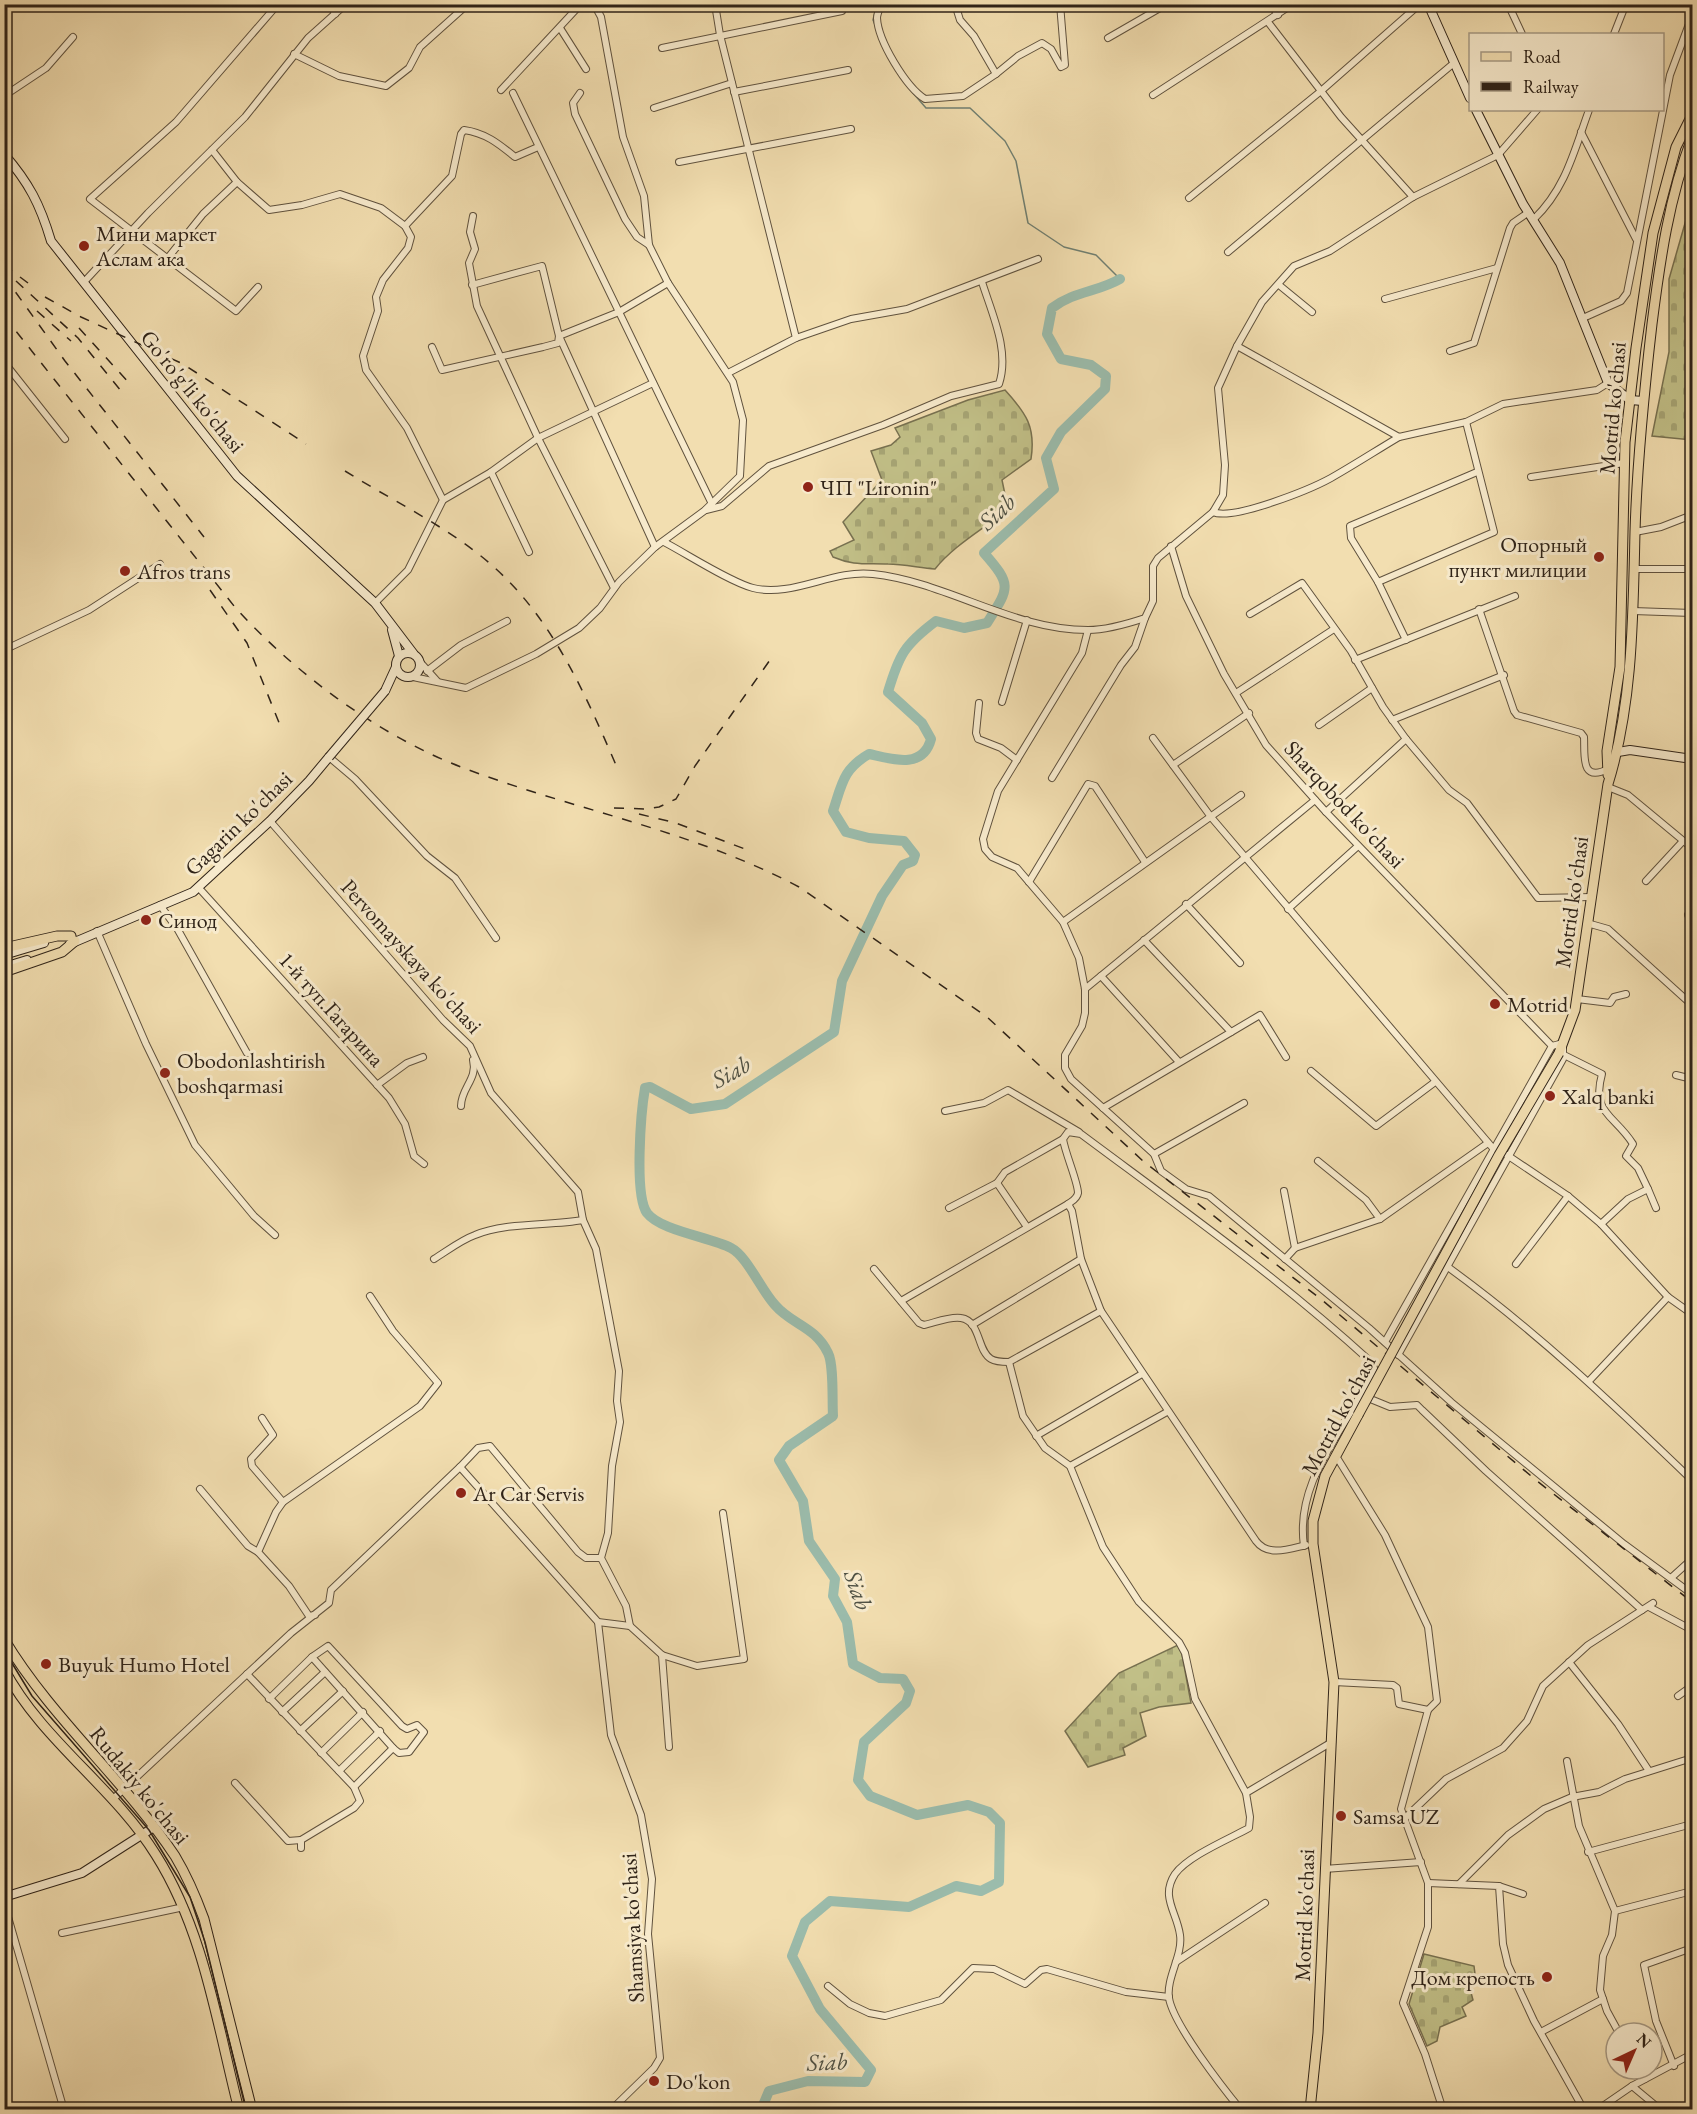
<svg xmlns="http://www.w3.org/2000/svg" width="1697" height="2114" font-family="'EB Garamond',serif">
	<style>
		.cemetery { fill: url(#cemetery-stones); stroke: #787150; stroke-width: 1.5 }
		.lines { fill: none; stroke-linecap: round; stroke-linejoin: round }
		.stream { stroke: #707f71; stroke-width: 1.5 }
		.river { stroke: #9bbcac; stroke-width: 10 }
		.street-casing { stroke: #60523e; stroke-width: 8 }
		.secondary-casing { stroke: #2f2318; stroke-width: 10 }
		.primary-casing { stroke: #2f2318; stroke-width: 11 }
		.street { stroke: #f7eacc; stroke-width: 6 }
		.secondary { stroke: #f7eacc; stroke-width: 8 }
		.primary { stroke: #f2deb0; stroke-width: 9 }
		.tram { stroke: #2f2318; stroke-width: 1.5 }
		.rail { stroke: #2f2318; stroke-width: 1.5; stroke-dasharray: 10 10; stroke-linecap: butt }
		.secondary-bridge-casing { stroke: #2f2318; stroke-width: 10; stroke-linecap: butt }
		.primary-bridge-casing { stroke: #2f2318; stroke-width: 11; stroke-linecap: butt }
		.secondary-bridge { stroke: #f7eacc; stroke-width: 8 }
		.primary-bridge { stroke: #f2deb0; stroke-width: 9 }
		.poi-dot { fill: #8f2418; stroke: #f7eacc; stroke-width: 2 }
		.labels { text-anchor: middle; stroke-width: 6; stroke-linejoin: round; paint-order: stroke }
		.poi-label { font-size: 22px; fill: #2f2318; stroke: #f7eacc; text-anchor: start }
		.street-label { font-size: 22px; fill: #2f2318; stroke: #f7eacc }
		.water-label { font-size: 24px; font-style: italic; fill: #4f5144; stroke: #f7eacc }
	</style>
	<defs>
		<pattern id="cemetery-stones" width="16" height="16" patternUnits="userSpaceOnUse" patternTransform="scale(1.5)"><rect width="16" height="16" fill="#c1bf87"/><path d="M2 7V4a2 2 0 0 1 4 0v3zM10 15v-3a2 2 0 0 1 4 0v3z" fill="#a6a474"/></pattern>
	</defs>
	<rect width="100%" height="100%" fill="#f2deb0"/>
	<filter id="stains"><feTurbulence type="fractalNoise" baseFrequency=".00333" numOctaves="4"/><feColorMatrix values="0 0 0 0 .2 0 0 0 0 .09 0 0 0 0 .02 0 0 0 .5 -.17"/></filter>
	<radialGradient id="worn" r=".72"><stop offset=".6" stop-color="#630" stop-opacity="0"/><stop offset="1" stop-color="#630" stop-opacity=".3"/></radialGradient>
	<g class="cemetery">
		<path d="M1692 199V440L1652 436 1669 352V279Z"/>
		<path d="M1005 390C1026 413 1036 427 1031 459L1002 480 1008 509C984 529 954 545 935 569 920 568 904 564 888 564 866 563 854 566 833 557L830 551 854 540 843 522 882 480 871 451 891 445 900 437 895 428 968 400Z"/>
		<path d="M1180 1644 1191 1703 1159 1707 1140 1713 1146 1736 1123 1748 1125 1755 1088 1767 1065 1731 1119 1673Z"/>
		<path d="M1424 1954 1474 1966 1476 1982 1470 1989 1473 2000 1462 2007 1466 2016 1440 2027 1437 2041 1427 2046 1409 2004Z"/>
	</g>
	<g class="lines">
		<g class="stream">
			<path d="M876 27 873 20 877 4"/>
			<path d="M888 56 899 75"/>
			<path d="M913 93 926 108H970L1005 141 1016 161 1028 223 1064 247 1096 255 1120 279"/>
		</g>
		<path class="river" d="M761 2110 769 2091 808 2081 865 2082 871 2070 820 2009 792 1956 805 1922 830 1901 909 1907 956 1886 981 1891 999 1882 1000 1823 989 1812 968 1805 917 1815 870 1796 858 1780 864 1742 906 1703 910 1691 903 1679 880 1678 853 1664 847 1622 833 1596 835 1579 809 1541 803 1501 779 1460 789 1446 833 1416C832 1400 834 1365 828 1353 815 1326 792 1325 775 1305 761 1290 747 1256 731 1248 710 1237 661 1231 647 1213 634 1195 641 1111 645 1088L650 1087 691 1109 725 1104 834 1032 842 981 882 896 903 865 913 861 915 855 904 841 869 838 846 832 833 811C842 784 843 769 869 754 891 759 923 770 931 739L922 723 888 692C899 655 904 645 936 621L964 628 987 623C1009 588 1013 586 984 553L1054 489 1046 458 1061 432 1105 389 1106 376 1091 365 1061 359 1047 334 1052 308C1074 291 1098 292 1120 279"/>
		<g class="street-casing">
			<g id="street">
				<path d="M331 4 335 14"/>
				<path d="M715 4 720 35 796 338 728 373"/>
				<path d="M881 4C880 8 877 14 877 18 878 41 906 87 925 99L963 96 996 74"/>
				<path d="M955 4 960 20 974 36 996 74 1018 56 1042 43 1051 49 1061 67 1065 65 1060 4"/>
				<path d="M1271 4 1278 15"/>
				<path d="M1508 4 1522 34"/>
				<path d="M1268 22 1341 117 1413 197"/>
				<path d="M560 28 586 69"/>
				<path d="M1614 34 1625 6"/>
				<path d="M1108 38 1167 4"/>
				<path d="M662 48 842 11"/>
				<path d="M294 54 339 76 386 86 409 68 420 47 468 4"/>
				<path d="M501 90 581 4"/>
				<path d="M734 92 848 70"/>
				<path d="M513 93 712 504"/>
				<path d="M580 93 573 103 575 114 625 219 637 237 649 245"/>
				<path d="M1153 95 1293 4"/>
				<path d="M4 96 46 68 73 37"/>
				<path d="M654 108 732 83"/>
				<path d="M1581 132 1636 239"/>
				<path d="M212 150 237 182 269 210 302 205 340 194 381 208 405 226 411 237 408 248 383 280 376 297 378 311 363 356 366 370 407 428 443 500 408 570 375 603"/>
				<path d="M679 162 851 129"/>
				<path d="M1189 198 1321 91 1420 4"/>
				<path d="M473 216 470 232 475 249 469 263 477 306 538 438 614 588"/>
				<path d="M1534 219C1566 188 1574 151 1589 110"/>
				<path d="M405 226 452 176 461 134 464 130C486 133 499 144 515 157L538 147"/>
				<path d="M1228 252 1454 63"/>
				<path d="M167 259 203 214 237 182"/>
				<path d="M84 282 148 213 245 117 308 38 346 4"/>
				<path d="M472 285 542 266 559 336 655 547"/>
				<path d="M1279 285 1312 312"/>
				<path d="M258 287 236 311 90 199 176 122 278 4"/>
				<path d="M1385 299 1497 268"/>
				<path d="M1583 318 1621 301 1627 293 1670 75 1692 16"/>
				<path d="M796 338 851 319 907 309 1038 259"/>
				<path d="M1237 346 1399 437 1466 422 1503 404 1597 390 1608 383"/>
				<path d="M432 347 442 370 543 347 558 343 559 336 619 312 668 283"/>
				<path d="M1450 351 1474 343 1510 228 1513 223 1529 212"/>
				<path d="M4 362 65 439"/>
				<path d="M491 472 529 552"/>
				<path d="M1531 477 1624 463"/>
				<path d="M443 500 491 472 538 438 653 383"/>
				<path d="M706 510 722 506 769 466 883 425 951 396 999 384C1010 351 992 314 982 282"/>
				<path d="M1213 512C1233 521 1311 489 1331 478 1354 465 1377 450 1399 437"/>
				<path d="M1635 532 1661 527 1692 515"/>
				<path d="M664 542C687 554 730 582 753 588 792 598 833 569 873 574 947 582 1012 630 1088 630 1107 630 1127 624 1145 618L1153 601V566L1158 558 1213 512 1223 495 1225 465 1218 388 1237 346 1262 302 1294 266 1330 251 1413 197 1498 155 1537 110"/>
				<path d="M1171 546 1186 596 1224 674 1266 745 1326 812 1552 1046"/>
				<path d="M1635 569H1692"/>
				<path d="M1378 582 1494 532 1466 422"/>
				<path d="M1479 609 1514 711 1517 715 1581 733 1584 737C1585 755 1580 783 1608 769"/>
				<path d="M1633 611 1692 613"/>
				<path d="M1250 614 1302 583 1351 651 1383 707 1406 739 1449 790 1467 803 1538 898 1592 897"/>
				<path d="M1088 630 1082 653 998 791 983 839 985 849 992 857 1017 868 1063 922 1079 958 1085 989V1013L1082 1026 1065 1055V1068L1071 1079 1154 1154 1161 1171 1186 1189 1209 1196 1369 1328 1451 1402 1624 1544 1692 1594"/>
				<path d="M1406 640 1378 582 1351 538 1350 526 1477 472"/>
				<path d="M4 650 89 610 160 564"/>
				<path d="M1355 660 1515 596"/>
				<path d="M420 662 437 681"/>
				<path d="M427 671 461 645 507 621"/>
				<path d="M413 677 466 688 536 654 579 628 600 608 619 582 655 547 704 511 740 476 743 420 733 382 668 283 649 245 644 196 623 137 601 17 594 4"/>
				<path d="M1236 693 1334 629"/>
				<path d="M1002 702 1027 620"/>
				<path d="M979 703 976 733 978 739 1001 748 1017 760"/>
				<path d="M1392 720 1504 675"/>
				<path d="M1319 725 1372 688"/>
				<path d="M1153 738 1211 817 1497 1153"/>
				<path d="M329 757 355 779 427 856 455 878 496 938"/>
				<path d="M1173 765 1249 713"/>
				<path d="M1052 778 1121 665 1135 647 1145 618"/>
				<path d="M1608 787 1628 795 1692 848"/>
				<path d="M1326 812 1406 739"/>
				<path d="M270 821 443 1020 470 1046 491 1093 578 1192 583 1220 596 1249 619 1371 617 1401 620 1422 612 1466 608 1533 601 1558 626 1606 630 1626"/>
				<path d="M1646 881 1683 841"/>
				<path d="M1029 882 1088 784 1095 786 1145 862"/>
				<path d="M198 887 389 1098 405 1124 414 1156 424 1164"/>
				<path d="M1186 904 1240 963"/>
				<path d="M160 905 178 930 247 1053"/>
				<path d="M1288 909 1358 846"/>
				<path d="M1688 915 1692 914"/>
				<path d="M1063 922 1241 795"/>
				<path d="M1587 923 1608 929 1692 1005"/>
				<path d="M97 931 146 1044 195 1145 254 1216 275 1235"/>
				<path d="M1144 940 1231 1032"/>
				<path d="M1101 976 1179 1062"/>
				<path d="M1085 989 1315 800"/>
				<path d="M1577 999 1610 1003 1614 997 1626 994"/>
				<path d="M1564 1055 1602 1074C1591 1114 1614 1114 1633 1144L1626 1156 1638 1168 1648 1189 1628 1199 1601 1224"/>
				<path d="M1311 1071 1376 1126 1435 1082"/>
				<path d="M1676 1075 1692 1079"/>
				<path d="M377 1085 407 1063 423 1057"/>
				<path d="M461 1106C461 1088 478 1079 473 1060"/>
				<path d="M1103 1108 1260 1015 1286 1057"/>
				<path d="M945 1111 984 1103 1008 1090 1079 1132"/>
				<path d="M1692 1149 1690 1154 1692 1158"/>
				<path d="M1154 1154 1244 1103"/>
				<path d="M1507 1155 1568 1196 1601 1224 1668 1297 1692 1314"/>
				<path d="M1318 1161 1366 1200 1380 1219"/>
				<path d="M997 1183 1005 1172 1063 1139"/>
				<path d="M1648 1189 1656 1208"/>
				<path d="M1284 1191 1295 1248"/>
				<path d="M1068 1204C1072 1201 1077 1199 1078 1193 1078 1182 1065 1153 1063 1139L1068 1132 1081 1134C1179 1207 1279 1278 1370 1361L1374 1368C1350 1426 1294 1477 1304 1546"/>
				<path d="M949 1208 997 1183 1027 1227"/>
				<path d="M434 1259C447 1251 461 1240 475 1235 505 1222 550 1226 583 1220"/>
				<path d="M1285 1259 1295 1248 1380 1219 1488 1143"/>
				<path d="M1516 1264 1568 1196"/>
				<path d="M1445 1265C1534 1329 1613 1404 1692 1480"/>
				<path d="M874 1269 919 1323 924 1325C934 1323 950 1316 961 1318 981 1321 977 1351 991 1359 996 1362 1003 1362 1009 1362"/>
				<path d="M901 1301 1068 1204 1072 1211 1081 1259 1101 1311 1256 1541C1268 1557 1289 1549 1306 1545"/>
				<path d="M1101 1311 1009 1362 1023 1416 1045 1448 1070 1466 1103 1547 1139 1602 1179 1642 1185 1653 1195 1699 1246 1793"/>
				<path d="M972 1325 1081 1259"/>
				<path d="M1385 1342 1552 1046 1563 1043V1059L1398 1355"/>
				<path d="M1589 1381 1668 1297"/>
				<path d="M1368 1398 1390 1407 1417 1405 1422 1410 1486 1471 1642 1610"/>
				<path d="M262 1418 273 1435 251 1459 252 1466 283 1502"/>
				<path d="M1036 1436 1142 1374"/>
				<path d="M1336 1456 1385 1535 1428 1627 1437 1701 1428 1710 1401 1809 1428 1883V1927L1403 2003 1425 2054 1443 2110"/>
				<path d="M1070 1466 1167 1412"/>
				<path d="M460 1467 478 1448 490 1446 578 1552 586 1558H601"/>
				<path d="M200 1489 248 1546 258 1552"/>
				<path d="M1671 1578 1692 1559"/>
				<path d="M1649 1607 1692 1630"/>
				<path d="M315 1615 309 1616 289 1586 258 1552 276 1512 283 1502 420 1406 438 1383 393 1331 370 1296"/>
				<path d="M598 1622 611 1735 641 1815 652 1879 648 1934 660 2058 654 2068 611 2110"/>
				<path d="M662 1655 669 1747"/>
				<path d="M312 1657 328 1646 402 1726 407 1729 417 1725 424 1732 409 1752 399 1753 393 1748"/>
				<path d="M1569 1662 1618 1724 1649 1771"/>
				<path d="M247 1674 354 1787 360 1801 354 1808 301 1840V1848"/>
				<path d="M1334 1682 1393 1685 1397 1688 1399 1704 1428 1710"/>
				<path d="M1678 1696 1692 1686"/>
				<path d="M269 1699 312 1657 393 1748 354 1787"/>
				<path d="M282 1712 325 1672"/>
				<path d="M300 1731 343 1691"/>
				<path d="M321 1753 363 1712"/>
				<path d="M1567 1761 1579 1826 1615 1911 1612 1935 1603 1956 1600 1990 1607 2011 1619 2033"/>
				<path d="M339 1771 380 1731"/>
				<path d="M235 1783 288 1841 301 1840"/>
				<path d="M112 1800 291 1633 329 1603 331 1590 460 1467 598 1622 630 1626 662 1655 697 1666 744 1659 723 1513"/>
				<path d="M1403 1820 1446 1779 1503 1748 1527 1721 1543 1686 1588 1645 1653 1603"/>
				<path d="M1588 1852 1692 1824"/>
				<path d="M1324 1869 1421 1862"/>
				<path d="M1428 1883 1499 1886 1503 1944 1508 1965 1534 2021 1584 2110"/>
				<path d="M1459 1884 1508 1835 1544 1809 1572 1797 1599 1792 1625 1779 1692 1758"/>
				<path d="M1499 1886 1523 1894"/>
				<path d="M4 1903 64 2110"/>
				<path d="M1615 1911 1692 1891"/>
				<path d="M62 1933 184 1907"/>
				<path d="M1176 1962 1265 1903"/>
				<path d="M828 1986 850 2004 869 2013 885 2016 941 2000 973 1968 994 1969 1025 1984 1041 1970 1047 1969 1126 1992 1169 1997"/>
				<path d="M1541 2032 1603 1999"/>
				<path d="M1674 2066 1656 2021 1644 1965 1692 1948"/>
				<path d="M1640 2069 1645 2079"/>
				<path d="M1632 2086 1661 2110"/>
				<path d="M1241 2110C1223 2088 1173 2024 1169 1998 1166 1978 1183 1955 1180 1935 1177 1912 1160 1897 1175 1874 1188 1856 1229 1839 1249 1828L1250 1817 1246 1793 1332 1742"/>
				<path d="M1454 2110H1459"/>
				<path d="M1597 2110 1632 2086 1692 2054"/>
			</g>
		</g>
		<g class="secondary-casing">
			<g id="secondary">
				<path d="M1428 4 1470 98"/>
				<path d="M1476 110 1523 204 1560 263 1608 383 1630 400 1643 401"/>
				<path d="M4 154C29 183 40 204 51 241L237 476 375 603 413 653"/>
				<path d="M392 630 399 656"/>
				<circle cx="408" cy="665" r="12"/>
				<path d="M385 691 396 667"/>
				<path d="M1618 752 1630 750 1692 759"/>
				<path d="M70 944 193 892 270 821 309 781 329 757"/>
				<path d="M4 955 44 943"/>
				<path d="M4 967 27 960"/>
				<path d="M4 1897 82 1873 154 1827"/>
			</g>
		</g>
		<g class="primary-casing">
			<g id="primary">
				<path d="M1608 775 1607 751 1620 667 1625 442 1636 348 1653 233 1676 147 1692 115"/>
				<path d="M4 948 57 936H71"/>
				<path d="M4 972 62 952 75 941"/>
				<path d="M1559 1053 1575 1010 1608 784C1633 703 1633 616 1635 532 1637 462 1644 393 1652 324 1660 261 1669 197 1692 138"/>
				<path d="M4 1639C52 1719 124 1779 175 1856 187 1876 196 1897 204 1919L252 2110"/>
				<path d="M4 1669C42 1741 114 1787 156 1855 204 1931 217 2024 239 2110"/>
				<path d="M1310 2110 1318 2033 1334 1682 1313 1544V1521L1325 1476 1358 1415"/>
			</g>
		</g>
		<use href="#street" class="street"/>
		<use href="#secondary" class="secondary"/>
		<use href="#primary" class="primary"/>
		<path class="tram" d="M4 1650 32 1696 149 1830 190 1897 205 1942 246 2110"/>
		<g class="rail">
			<path d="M4 265 28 283"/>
			<path d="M4 276 65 361 204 537"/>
			<path d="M16 281 78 338 121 391"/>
			<path d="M45 297 81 317 183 364 306 444"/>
			<path d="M37 311 71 341"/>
			<path d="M4 316 234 606C293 672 378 735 461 767 573 810 692 830 799 887L987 1017 1143 1161 1322 1300 1537 1481 1692 1602"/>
			<path d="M79 328 130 384"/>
			<path d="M345 471C388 498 436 521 477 553 549 608 584 691 619 772"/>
			<path d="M210 590 247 643 280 725"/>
			<path d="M614 808 647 809 659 807 676 799 695 766 770 660"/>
			<path d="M639 814 676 823 745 849"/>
		</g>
		<g class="secondary-bridge-casing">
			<path id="secondary-bridge" d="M329 757 385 691"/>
		</g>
		<g class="primary-bridge-casing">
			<path id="primary-bridge" d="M1358 1415 1499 1155 1559 1053"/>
		</g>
		<use href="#secondary-bridge" class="secondary-bridge"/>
		<use href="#primary-bridge" class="primary-bridge"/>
	</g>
	<g class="poi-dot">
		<circle cx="84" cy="246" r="6"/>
		<circle cx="808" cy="487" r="6"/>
		<circle cx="1599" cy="557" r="6"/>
		<circle cx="125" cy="571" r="6"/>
		<circle cx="146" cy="920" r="6"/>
		<circle cx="1495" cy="1004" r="6"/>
		<circle cx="165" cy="1073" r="6"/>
		<circle cx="1550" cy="1096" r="6"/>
		<circle cx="461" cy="1493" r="6"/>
		<circle cx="46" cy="1664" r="6"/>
		<circle cx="1341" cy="1816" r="6"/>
		<circle cx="1547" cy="1977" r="6"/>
		<circle cx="654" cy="2081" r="6"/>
	</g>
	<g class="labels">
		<g class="poi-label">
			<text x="96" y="241">Мини маркет<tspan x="96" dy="25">Аслам ака</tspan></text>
			<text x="820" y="495">ЧП "Lironin"</text>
			<text x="1587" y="552" text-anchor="end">Опорный<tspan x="1587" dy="25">пункт милиции</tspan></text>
			<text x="137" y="579">Afros trans</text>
			<text x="158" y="928">Синод</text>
			<text x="1507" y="1012">Motrid</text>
			<text x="177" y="1068">Obodonlashtirish<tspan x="177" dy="25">boshqarmasi</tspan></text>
			<text x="1562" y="1104">Xalq banki</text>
			<text x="473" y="1501">Ar Car Servis</text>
			<text x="58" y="1672">Buyuk Humo Hotel</text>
			<text x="1353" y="1824">Samsa UZ</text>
			<text x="1535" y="1985" text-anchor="end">Дом крепость</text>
			<text x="666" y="2089">Do'kon</text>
		</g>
		<g class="street-label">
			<text transform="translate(193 391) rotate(51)" y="8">Go'ro'g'li ko'chasi</text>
			<text transform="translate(1612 408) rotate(-85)" y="8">Motrid ko'chasi</text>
			<text transform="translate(1345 804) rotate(47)" y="8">Sharqobod ko'chasi</text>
			<text transform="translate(238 823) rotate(-44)" y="8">Gagarin ko'chasi</text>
			<text transform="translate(1571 902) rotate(-82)" y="8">Motrid ko'chasi</text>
			<text transform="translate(412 956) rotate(48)" y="8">Pervomayskaya ko'chasi</text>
			<text transform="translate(332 1009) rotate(48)" y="8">1-й туп.Гагарина</text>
			<text transform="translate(1338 1415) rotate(-62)" y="8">Motrid ko'chasi</text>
			<text transform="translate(140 1785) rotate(51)" y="8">Rudakiy ko'chasi</text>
			<text transform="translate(1304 1915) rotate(-88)" y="8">Motrid ko'chasi</text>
			<text transform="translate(632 1928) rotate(-93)" y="8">Shamsiya ko'chasi</text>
		</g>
		<g class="water-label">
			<text transform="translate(997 512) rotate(-43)" y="8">Siab</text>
			<text transform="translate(731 1072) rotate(-29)" y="8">Siab</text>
			<text transform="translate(858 1590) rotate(71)" y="8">Siab</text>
			<text transform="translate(827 2062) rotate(-2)" y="8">Siab</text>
		</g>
	</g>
	<rect width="1697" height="2114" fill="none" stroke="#f2deb0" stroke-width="24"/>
	<rect x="6" y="6" width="1685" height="2102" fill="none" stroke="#2f2318" stroke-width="3"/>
	<rect x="12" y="12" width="1673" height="2090" fill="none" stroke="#2f2318" stroke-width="1.5"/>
	<rect x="1469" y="33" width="195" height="78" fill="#f7eacc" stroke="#a79a84" stroke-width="1.5"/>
	<rect x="1481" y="52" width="30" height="9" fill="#f2deb0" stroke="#a79a84" stroke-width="1.5"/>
	<text x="1523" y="63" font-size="18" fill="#2f2318">Road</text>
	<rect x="1481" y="82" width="30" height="9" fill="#2f2318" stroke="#a79a84" stroke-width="1.5"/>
	<text x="1523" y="93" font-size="18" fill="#2f2318">Railway</text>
	<g transform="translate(1634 2051) rotate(44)"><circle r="28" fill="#f7eacc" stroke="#a79a84" stroke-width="1.5"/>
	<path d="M0-4.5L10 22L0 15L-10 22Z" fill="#8f2418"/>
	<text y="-9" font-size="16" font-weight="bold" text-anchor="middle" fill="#2f2318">N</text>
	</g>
	<rect width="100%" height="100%" filter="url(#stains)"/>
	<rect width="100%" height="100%" fill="url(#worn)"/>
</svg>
